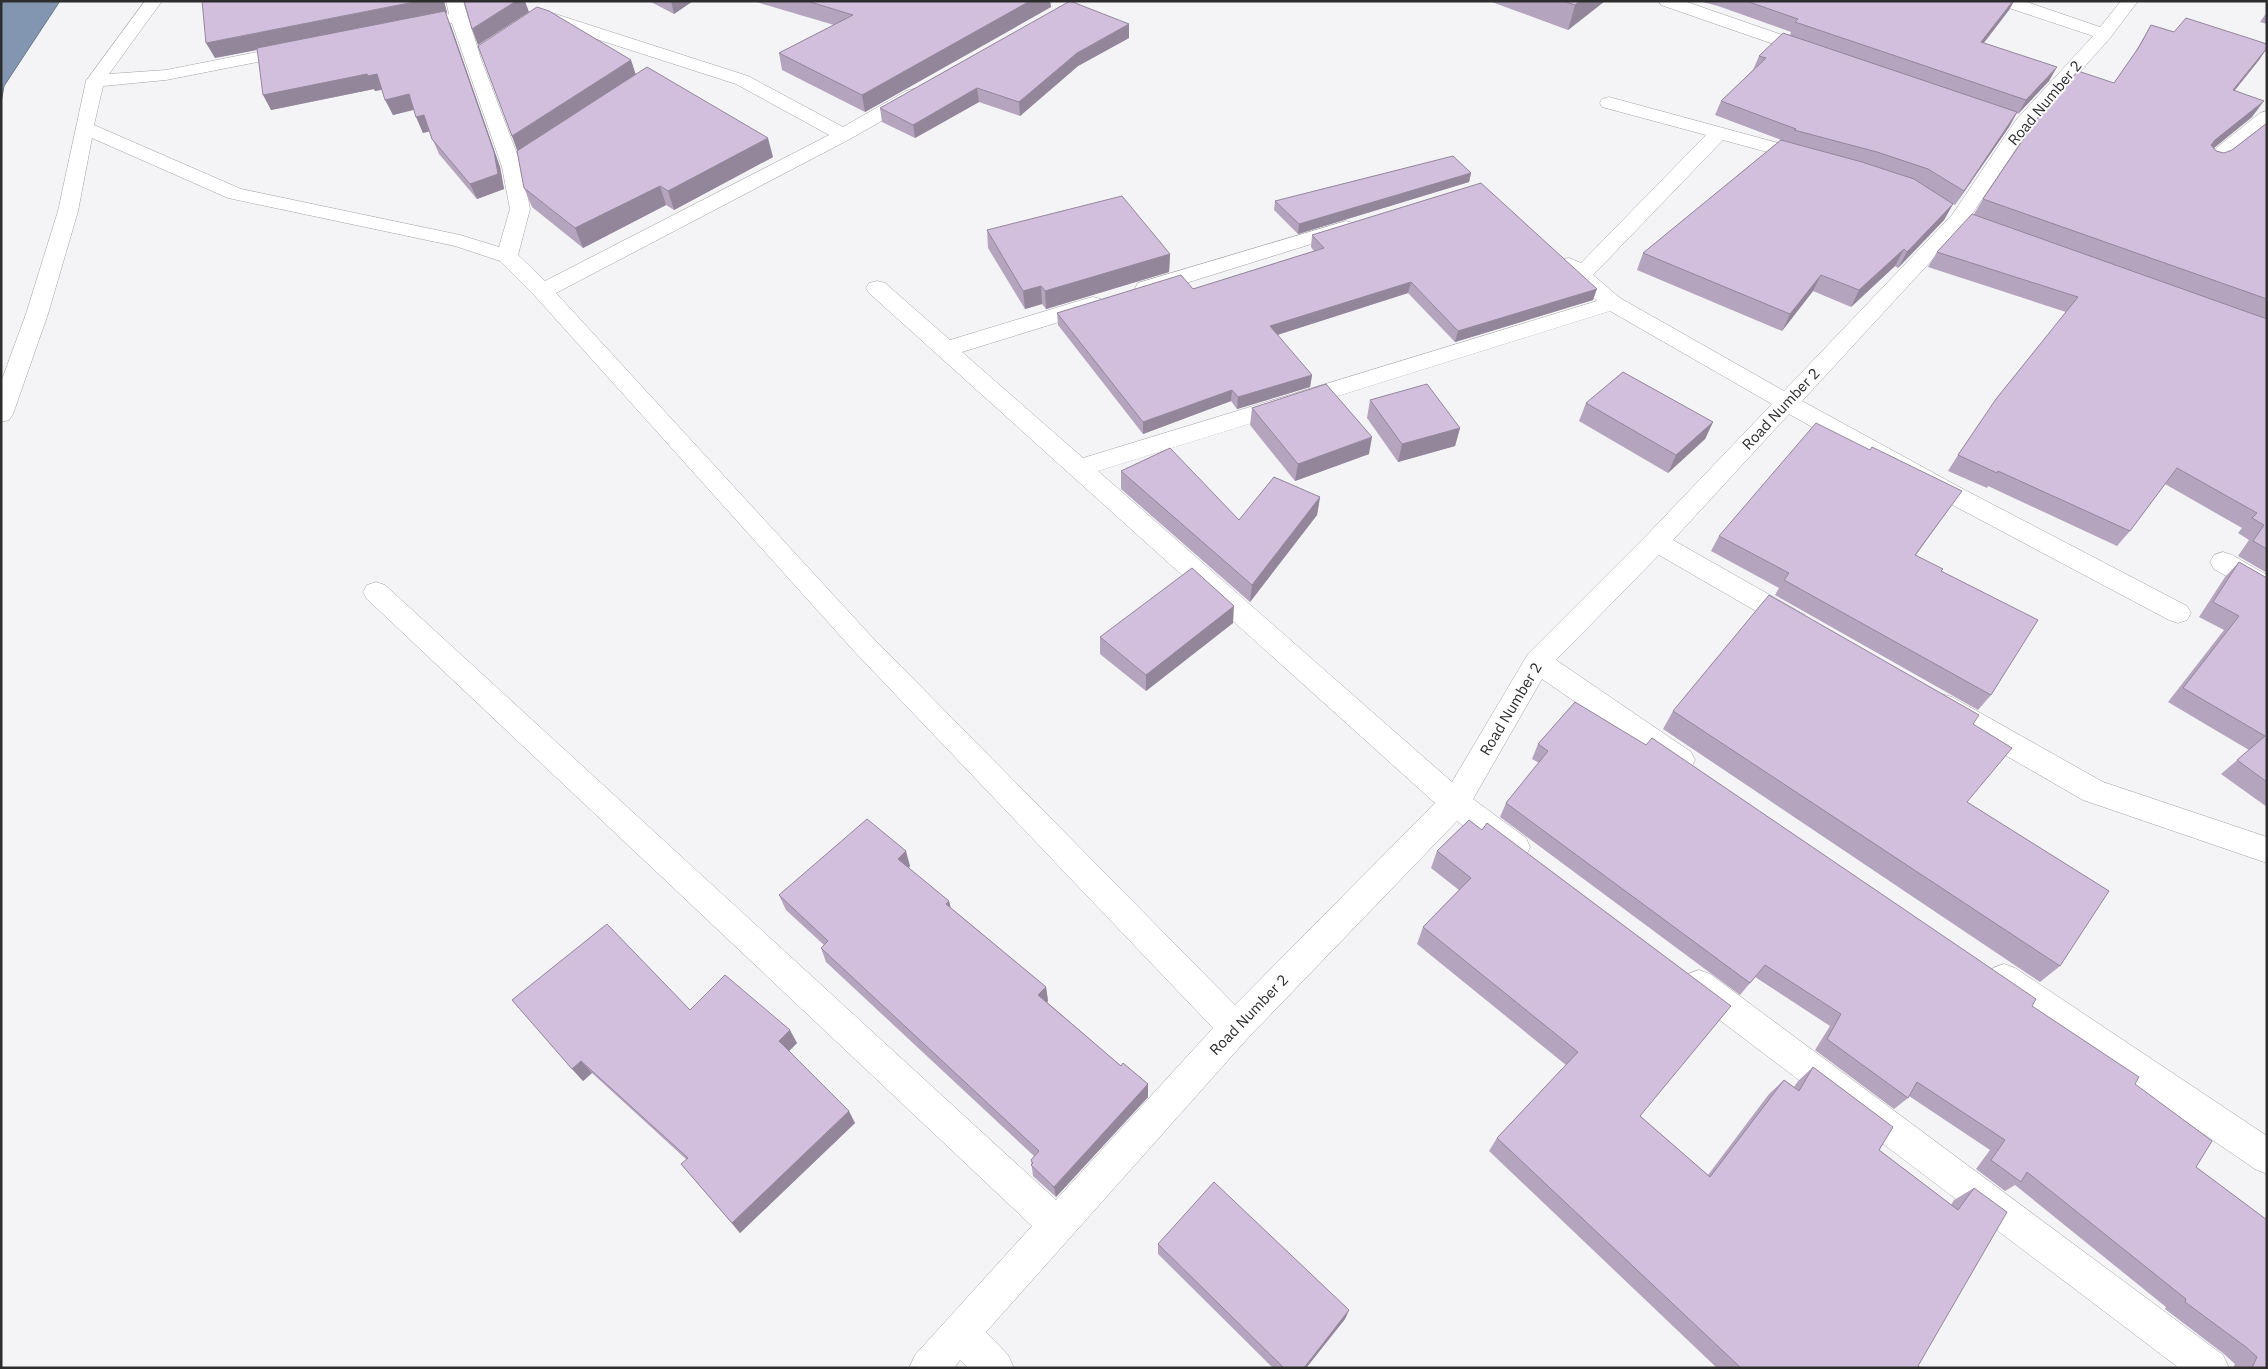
<svg xmlns="http://www.w3.org/2000/svg" width="2268" height="1369" font-family="'IBM Plex Sans',sans-serif">
	<style>
		.water { fill: #8296b1; stroke: #68768a }
		.lines { fill: none; stroke-linecap: round; stroke-linejoin: round }
		.minor-casing { stroke: #a2a2a5; stroke-width: 1 }
		.minor { fill: #fff; fill-rule: evenodd }
		.wall { fill: #b5a4be }
		.shaded-wall { fill: #93869b }
		.building { fill: #d2bfdd; stroke: #93869b }
		.labels { text-anchor: middle; stroke-width: 4; stroke-linejoin: round; paint-order: stroke }
		.street-label { font-size: 15px; fill: #2d2d2e; stroke: #fff }
	</style>
	<rect width="100%" height="100%" fill="#f4f3f6"/>
	<path class="water" d="M1 1H60L4 86 1 103Z"/>
	<g class="lines">
		<g class="minor-casing">
			<g id="minor">
				<path d="M145 1H162L109 74 166 70 293 45 299 46 302 50 299 54 293 55 166 80 103 86 94 125 241 189 460 235 499 247 510 209 502 167 452 23 411 31 405 30 402 26 405 22 449 14 446 1H463L481 59 522 167 530 209 518 255 545 281 829 135 736 84 534 19 531 15 534 11H546L748 76 843 127 906 91 913 89 920 91 922 95 920 99 850 139 556 293 871 636 1235 1005 1435 803 869 293 866 288 869 283 877 281 885 283 950 340 1085 299 1093 297 1101 299 1104 304 1101 309 962 352 1083 458 1597 301 1558 264 1562 259 1569 258 1581 263 1706 135 1602 107 1600 103 1602 99 1609 97 1815 153 1818 157 1815 161 1808 163 1723 140 1593 275 1620 298 1784 391 1952 215 2016 120 2093 36 2000 5 1998 1H2024L2100 27 2121 1H2138L2110 38 2030 128 1966 223 1802 401 1963 489 2187 606 2191 613 2187 620 2178 623 2169 620 1945 501 1789 414 1673 540 1805 615 1809 622 1805 629 1796 632 1787 629 1659 555 1556 660 1691 752 1695 760 1691 768 1681 772 1671 768 1542 679 1473 799 1526 838 1530 847 1526 856 1515 860 1504 856 1457 821 1247 1039 986 1332 1008 1355 1014 1368H968L960 1360 954 1368H909L915 1355 1032 1226 367 599 363 592 367 585 376 582 385 585 1056 1200 1213 1028 853 650 535 296 500 261 455 246 228 198 92 138 78 211 48 314 13 414 9 420 1 422V382L26 314 58 211 86 81ZM1610 311 1772 404 1647 535 1528 654 1452 782 1098 471Z"/>
				<path d="M1659 1H1684L1817 47 1820 51 1817 55H1805L1661 5Z"/>
				<path d="M2267 111V127L2219 165 2212 167 2205 165 2202 161 2205 157 2260 113Z"/>
				<path d="M1346 221 1353 223 1356 227 1353 231 1154 293 1146 295 1138 293 1135 288 1138 283Z"/>
				<path d="M2223 552 2232 555 2267 575V597L2258 594 2214 569 2210 562 2214 555Z"/>
				<path d="M1942 694 1952 697 2103 782 2267 837V863L2083 800 1932 713 1928 705 1932 697Z"/>
				<path d="M2004 964 2015 968 2267 1136V1174L2255 1169 1993 990 1988 979 1993 968Z"/>
				<path d="M1699 970 1710 974 2223 1355 2229 1368H2179L1688 996 1683 985 1688 974Z"/>
			</g>
		</g>
		<use href="#minor" class="minor"/>
	</g>
	<g class="wall">
		<path d="M444 1 447 13H445L451 26 500 167 504 189 477 199 439 154 429 131 423 133 414 110 393 115 382 90 375 91 374 89 271 110 257 50 215 58Z"/>
		<path d="M649 1H693L674 14Z"/>
		<path d="M753 1H1050L1051 7 865 112 782 70 779 53 834 25Z"/>
		<path d="M1489 1H1605L1568 30Z"/>
		<path d="M1699 1H2014L2009 10 1984 43 2049 81 2018 114 2017 113 2009 127 1955 205 1953 204 1944 220 1898 268 1895 266 1851 307 1813 291 1782 331 1637 270 1643 253 1781 140 1715 115 1721 101 1753 70 1759 56 1790 35 1791 32 1718 6Z"/>
		<path d="M2267 12V24L2260 22Z"/>
		<path d="M2151 25 2174 32 2267 44V48L2259 60 2235 90 2252 117 2214 148 2216 151 2224 153 2232 150 2267 123V573L2238 556 2249 540 2238 533 2242 528 2165 484 2130 531 2117 546 1988 486 1987 488 1948 471 1958 455 2066 312 1928 267 1937 252 1974 214 1983 199 2114 83 2134 54Z"/>
		<path d="M1129 38 1078 66 1020 116 979 102 915 138 882 122 880 108Z"/>
		<path d="M631 60 635 74 773 157 674 210 666 205 583 248 532 207 524 188 517 150 512 136Z"/>
		<path d="M1471 173 1469 182 1298 234 1274 210 1275 201Z"/>
		<path d="M987 230 1170 254 1169 272 1046 309 1042 304 1025 309 988 248Z"/>
		<path d="M1312 235 1593 300 1455 342 1408 293 1277 335 1312 375 1310 387 1237 409 1231 401 1143 434 1058 325 1057 313 1193 289 1314 251 1311 247Z"/>
		<path d="M1370 400 1460 428 1455 446 1398 462 1367 418Z"/>
		<path d="M1586 403 1713 422 1705 439 1668 473 1579 421Z"/>
		<path d="M1252 408 1369 454 1295 481 1250 425Z"/>
		<path d="M1121 471 1239 520 1320 497 1317 515 1250 602 1121 489Z"/>
		<path d="M1951 506 1916 555 1941 571 1991 695 1978 710 1775 595 1779 588 1711 551 1719 536Z"/>
		<path d="M2239 562 2267 578V807L2221 774 2249 750 2168 702 2224 630 2199 617 2225 577Z"/>
		<path d="M1233 623 1146 691 1100 654V637Z"/>
		<path d="M1673 711 1973 724 1967 802 2060 966 2040 982 1663 729Z"/>
		<path d="M1538 744 2032 1006 2135 1084 2196 1167 2267 1368H2233L2235 1364 2224 1354 2165 1309 2166 1307 2015 1185 2005 1191 1976 1169 1990 1150 1909 1096 1908 1098 1894 1109 1815 1050 1830 1026 1755 977 1740 995 1500 817 1506 803 1539 763 1532 759Z"/>
		<path d="M1469 820 1640 1116 1708 1175 1769 1094 1784 1080 1794 1087 1798 1081 1813 1067 1879 1150 1951 1205 1954 1200 1974 1188 1918 1366 1921 1368H1717L1489 1151 1497 1138 1566 1065 1417 944 1423 927 1459 890 1431 868 1437 851Z"/>
		<path d="M910 866 909 868 951 908 1046 987 1048 1001 1047 1002 1121 1066 1148 1084V1097L1056 1197 1033 1176 1031 1160 1034 1156 826 962 821 948 824 945 786 910 779 895Z"/>
		<path d="M512 1000 690 1010 797 1043 789 1051 855 1123 740 1233 681 1164 687 1160 592 1073 583 1081Z"/>
		<path d="M1158 1244 1349 1310 1345 1319 1306 1368H1273L1158 1254Z"/>
	</g>
	<g class="shaded-wall">
		<path d="M419 1H444L447 13H445L451 26 500 167 504 189 477 199 470 184 445 13 215 58 206 43Z"/>
		<path d="M516 1H525L529 12 478 45 472 29Z"/>
		<path d="M671 1H693L674 14Z"/>
		<path d="M1030 1H1050L1051 7 865 112 862 95Z"/>
		<path d="M1580 1H1605L1568 30 1575 5Z"/>
		<path d="M2013 1H2014L2009 10 1974 55 1981 42Z"/>
		<path d="M1129 24V38L1078 66 1020 116 1019 102 1077 53Z"/>
		<path d="M2267 48 2259 60 2222 106 2233 90Z"/>
		<path d="M631 60 636 75 518 152 512 136Z"/>
		<path d="M2057 67 2049 81 2018 114 2026 100Z"/>
		<path d="M367 74H377L384 89 375 91 374 89 271 110 263 95Z"/>
		<path d="M977 88 979 102 915 138 913 125Z"/>
		<path d="M409 94 416 109 393 115 385 100Z"/>
		<path d="M2264 101 2252 117 2204 156 2215 140Z"/>
		<path d="M2017 112 2009 127 1955 205 1964 191Z"/>
		<path d="M424 115 431 131 423 133 416 117Z"/>
		<path d="M768 138 773 157 674 210 668 191Z"/>
		<path d="M1471 173 1469 182 1298 234 1299 224Z"/>
		<path d="M660 186 666 205 583 248 575 228Z"/>
		<path d="M1953 204 1944 220 1898 268 1907 252Z"/>
		<path d="M1904 249 1895 266 1851 307 1859 290Z"/>
		<path d="M1170 254 1169 272 1046 309 1045 291Z"/>
		<path d="M1821 275 1813 291 1782 331 1790 314Z"/>
		<path d="M1411 282 1408 293 1268 338 1270 326Z"/>
		<path d="M1041 286 1042 304 1025 309 1023 291Z"/>
		<path d="M1597 289 1593 300 1455 342 1458 331Z"/>
		<path d="M1312 375 1310 387 1237 409 1238 397Z"/>
		<path d="M1232 390 1231 401 1143 434V422Z"/>
		<path d="M1713 422 1705 439 1668 473 1676 455Z"/>
		<path d="M1460 428 1455 446 1398 462 1402 444Z"/>
		<path d="M1372 437 1369 454 1295 481 1298 464Z"/>
		<path d="M1320 497 1317 515 1250 602 1252 585Z"/>
		<path d="M1234 606 1233 623 1146 691V675Z"/>
		<path d="M906 851 910 866 902 874 898 859Z"/>
		<path d="M949 901 953 916 946 904Z"/>
		<path d="M1046 987 1048 1001 1040 1008 1038 995Z"/>
		<path d="M790 1030 797 1043 786 1054 779 1041Z"/>
		<path d="M581 1061 592 1073 583 1081 572 1069Z"/>
		<path d="M1148 1084V1097L1056 1197 1054 1187Z"/>
		<path d="M849 1111 855 1123 740 1233 732 1223Z"/>
		<path d="M1349 1310 1345 1319 1306 1368H1304Z"/>
	</g>
	<g class="building">
		<path d="M202 1H419L206 43Z"/>
		<path d="M464 1H516L472 29Z"/>
		<path d="M807 1H1030L862 95 779 53 853 15Z"/>
		<path d="M1070 1 1129 24 1077 53 1019 102 977 88 913 125 880 108Z"/>
		<path d="M1563 1H1580L1575 5Z"/>
		<path d="M1746 1H2013L1981 42 2057 67 2026 100 1795 22 1798 19Z"/>
		<path d="M537 7 549 11 631 60 512 136 478 46Z"/>
		<path d="M445 11 494 152 498 174 470 184 432 139 424 115 416 117 409 94 385 100 377 74 368 76 367 74 263 95 257 48Z"/>
		<path d="M2186 18 2267 44V48L2233 90 2264 101 2215 140 2211 145 2216 151 2224 153 2232 150 2267 123V299L1983 199 2041 113 2078 71 2114 83 2139 47 2151 25 2174 32Z"/>
		<path d="M1783 33 2017 112 1964 191 1928 169 1877 152 1794 130 1796 129 1721 101 1766 58 1759 56Z"/>
		<path d="M647 67 768 138 668 191 660 186 575 228 524 188 517 151Z"/>
		<path d="M1781 140 1862 162 1914 179 1953 204 1907 252 1904 249 1859 290 1821 275 1790 314 1643 253Z"/>
		<path d="M1453 156 1471 173 1299 224 1275 201Z"/>
		<path d="M1481 183 1597 289 1458 331 1411 282 1270 326 1312 375 1238 397 1232 390 1143 422 1057 313 1181 275 1193 289 1324 248 1312 235Z"/>
		<path d="M1122 196 1170 254 1045 291 1041 286 1023 291 987 230Z"/>
		<path d="M1972 214 2267 319V549L2253 541 2264 525 2252 518 2257 513 2177 468 2130 531 1998 471 1997 473 1958 455 1996 399 2078 297 1937 252Z"/>
		<path d="M1623 372 1713 422 1676 455 1586 403Z"/>
		<path d="M1326 384 1372 437 1298 464 1252 408Z"/>
		<path d="M1427 384 1460 428 1402 444 1370 400Z"/>
		<path d="M1816 423 1870 450 1872 447 1962 491 1915 555 1943 569 1941 571 2038 620 1991 695 1784 580 1789 573 1719 536Z"/>
		<path d="M1170 448 1239 520 1274 477 1320 497 1252 585 1121 471Z"/>
		<path d="M2239 562 2267 578V782L2237 760 2265 736 2183 688 2239 616 2213 602Z"/>
		<path d="M1192 568 1234 606 1146 675 1100 637Z"/>
		<path d="M1769 595 1979 715 1973 724 2012 748 1967 802 2109 891 2060 966 1673 711Z"/>
		<path d="M1575 702 1646 745 1652 738 2036 999 2032 1006 2139 1077 2135 1084 2212 1141 2196 1167 2267 1220V1368H2252L2257 1357 2246 1347 2185 1302 2186 1299 2027 1172 2021 1182 1991 1160 2005 1140 1917 1082 1908 1098 1827 1039 1841 1014 1765 965 1750 983 1506 803 1548 751 1538 744Z"/>
		<path d="M867 819 906 851 898 859 949 901 946 904 1046 987 1038 995 1121 1066 1123 1063 1148 1084 1054 1187 1031 1165 1033 1163 1031 1160 1039 1151 821 948 828 941 779 895Z"/>
		<path d="M1469 820 1482 830 1487 823 1731 1006 1640 1116 1710 1177 1784 1080 1799 1091 1813 1067 1893 1127 1879 1150 1958 1210 1974 1188 2007 1212 1918 1366 1921 1368H1741L1497 1138 1578 1052 1423 927 1471 878 1437 851Z"/>
		<path d="M607 924 690 1010 725 975 790 1030 779 1041 849 1111 732 1223 681 1164 688 1158 581 1061 572 1069 512 1000Z"/>
		<path d="M1214 1182 1349 1310 1304 1368H1284L1158 1244Z"/>
	</g>
	<g class="labels">
		<g class="street-label">
			<text transform="translate(2045 103) rotate(-50)" y="5">Road Number 2</text>
			<text transform="translate(1781 409) rotate(-47)" y="5">Road Number 2</text>
			<text transform="translate(1511 709) rotate(-59)" y="5">Road Number 2</text>
			<text transform="translate(1249 1015) rotate(-46)" y="5">Road Number 2</text>
		</g>
	</g>
	<rect width="2268" height="1369" fill="none" stroke="#2d2d2e" stroke-width="5"/>
</svg>
